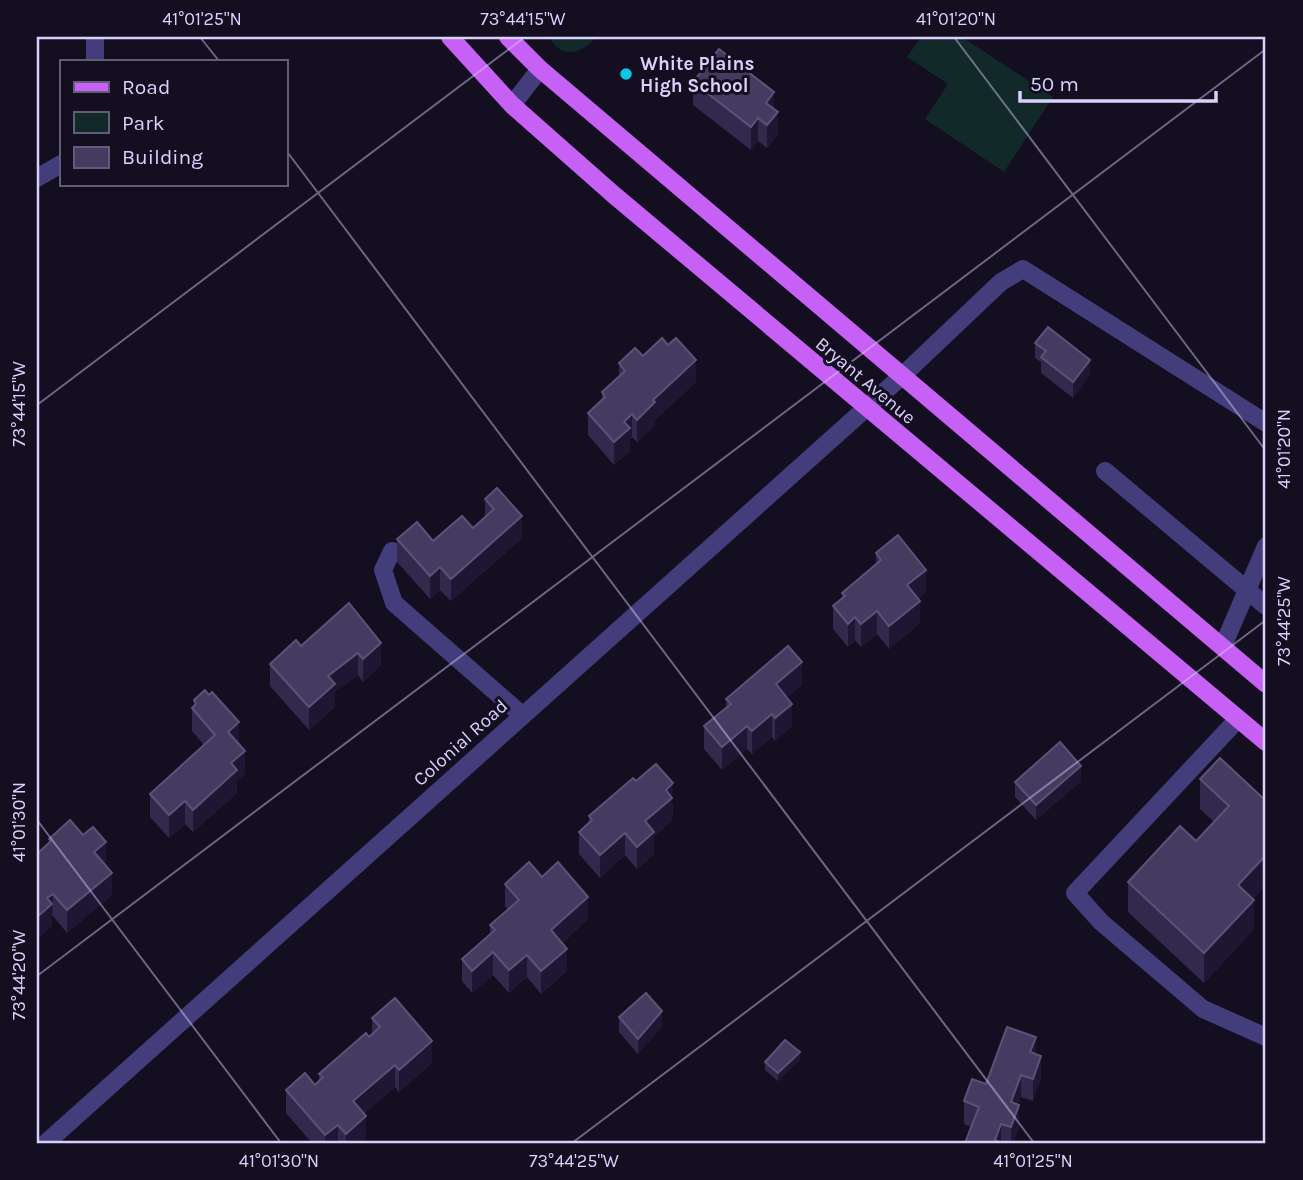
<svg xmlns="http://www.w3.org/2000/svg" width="1303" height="1180" font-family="Karla,sans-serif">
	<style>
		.green { fill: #122929 }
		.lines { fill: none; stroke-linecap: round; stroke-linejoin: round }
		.minor { stroke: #443d7c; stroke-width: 18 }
		.major { stroke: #c760f4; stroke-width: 18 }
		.wall { fill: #33294d }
		.shaded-wall { fill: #1e1633 }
		.building { fill: #443b60; stroke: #5c5278; stroke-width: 2 }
		.ticks { fill: none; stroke: #d9d1fc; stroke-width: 2; stroke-opacity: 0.45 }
		.poi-dot { fill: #10c4e8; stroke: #130e20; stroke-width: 2.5 }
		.labels { text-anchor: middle; stroke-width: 6; stroke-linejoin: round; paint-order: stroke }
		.poi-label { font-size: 19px; font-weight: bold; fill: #d9d1fc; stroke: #130e20; text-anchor: start }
		.street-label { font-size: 19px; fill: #d9d1fc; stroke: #130e20 }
		.neatline { fill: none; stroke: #d9d1fc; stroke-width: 2.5 }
		.ticks-label { font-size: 18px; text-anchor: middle; fill: #d9d1fc }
	</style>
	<rect width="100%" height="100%" fill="#130e20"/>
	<g class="green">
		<path d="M549 37H596C583 54 561 60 549 37Z"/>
		<path d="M921 37H962L1053 97 1004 172 925 119 948 84 907 57Z"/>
	</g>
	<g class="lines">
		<g class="minor">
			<path d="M95 37V61"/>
			<path d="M512 105 540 69"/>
			<path d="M37 178 61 164"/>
			<path d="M1105 471 1266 606"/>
			<path d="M392 551 383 570 394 603 522 715"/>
			<path d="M1223 646 1266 546"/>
			<path d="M1238 719 1075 893 1101 922 1203 1009 1266 1037"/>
			<path d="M46 1143 903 375 1001 282 1023 269 1266 423"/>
		</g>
		<g class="major">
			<path d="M450 37 512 105 614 195 1266 742"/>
			<path d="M508 37 540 69 1266 684"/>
		</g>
	</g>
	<g class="wall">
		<path d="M693 82 774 109 778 134 767 148 758 141 751 150 693 105Z"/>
		<path d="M1035 343 1090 375 1073 398 1041 373V362L1035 358Z"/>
		<path d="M643 356 696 382 655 420V425L637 442 632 437 630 439V451L614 465 588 435V413L602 400V392L619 377V363Z"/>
		<path d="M485 499 522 538 451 601 440 590 430 599 397 562V539L433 541 473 528 485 518Z"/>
		<path d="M876 553 926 592 919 598 920 623 889 649 877 634 861 647 855 640 848 647 833 629V606L842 599V593L876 565Z"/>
		<path d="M349 603 381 665 363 682 358 675 335 692V707L309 730 270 686V664L301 646Z"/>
		<path d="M802 685 787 697 792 726 775 741 772 737 752 754 747 749 722 770 704 749V726L726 707V699Z"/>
		<path d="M194 700 239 744 245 774 237 780V793L193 832 185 824 169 838 150 817V794L204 745 192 731V708L194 706Z"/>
		<path d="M1220 758 1266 884 1253 899 1254 929 1204 983 1128 912V882L1196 841 1214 822 1200 809V779Z"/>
		<path d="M636 781 673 806 672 821 654 836V854L637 869 625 855 600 878 579 854V832L589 823V816Z"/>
		<path d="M1081 781 1036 820 1015 797V782Z"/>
		<path d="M49 839 106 865 112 895 67 933 53 916 52 917V926Z"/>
		<path d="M542 877 588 919 562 943 567 971 541 994 527 977 509 993 493 975 472 993 462 981V959L490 934V925L508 909 505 906V884Z"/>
		<path d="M619 1017 662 1026 638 1054 619 1032Z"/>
		<path d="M372 1018 432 1063 399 1092 395 1087 364 1114 366 1139 361 1143H312L286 1113V1090L315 1085 319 1081V1074L372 1034Z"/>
		<path d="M1036 1054 1041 1079 1033 1101 1021 1097 1018 1105 1019 1128 1013 1143H965L971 1127 964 1124V1101L986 1084Z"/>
		<path d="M800 1060 778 1081 765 1070V1062Z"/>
	</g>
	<g class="shaded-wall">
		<path d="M774 92V114L766 103Z"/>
		<path d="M778 112V134L767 148V125Z"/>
		<path d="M758 118V141L751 150V127Z"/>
		<path d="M696 360V382L655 420V425L637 442V420L653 400Z"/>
		<path d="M1090 360V375L1073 398V382Z"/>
		<path d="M632 414V437L630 439V451L614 465V442L624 422Z"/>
		<path d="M522 516V538L451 601V579Z"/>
		<path d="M440 567V590L430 599V576Z"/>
		<path d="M926 570V592L907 607V585Z"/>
		<path d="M920 601V623L889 649V626Z"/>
		<path d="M877 611V634L861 647V624Z"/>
		<path d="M855 617V640L848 647V624Z"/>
		<path d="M381 643V665L363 682V659Z"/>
		<path d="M358 653V675L335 692V707L309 730V707L328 676Z"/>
		<path d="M802 662V685L776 707V684Z"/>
		<path d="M792 704V726L775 741V718Z"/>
		<path d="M772 714V737L752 754V731Z"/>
		<path d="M239 722V745L228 732Z"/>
		<path d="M747 726V749L722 770V747Z"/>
		<path d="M245 751V774L237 780V793L193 832V810L231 763Z"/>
		<path d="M1081 766V781L1036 820V805Z"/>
		<path d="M673 783 672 821 654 836V854L637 869V847L645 821 666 790Z"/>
		<path d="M185 801V824L169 838V815Z"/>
		<path d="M625 833V855L600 878V855Z"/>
		<path d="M106 842V865L94 875V852Z"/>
		<path d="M1266 855V884L1238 914V885Z"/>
		<path d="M112 873V895L67 933V910Z"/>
		<path d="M53 894 52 926 37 939V917L47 898Z"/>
		<path d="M588 897V919L551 952V930Z"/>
		<path d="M1254 900V929L1204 983V953Z"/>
		<path d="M567 949V971L541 994V971Z"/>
		<path d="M493 952V975L472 993V971Z"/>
		<path d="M527 955V977L509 993V970Z"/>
		<path d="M662 1011V1026L638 1054V1039Z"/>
		<path d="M1036 1037V1060L1030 1052Z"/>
		<path d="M432 1041V1063L399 1092V1070Z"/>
		<path d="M800 1052V1060L778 1081V1073Z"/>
		<path d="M1041 1056V1079L1033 1101V1079Z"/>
		<path d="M395 1065V1087L353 1124V1101Z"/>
		<path d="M1021 1075V1097L1011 1125V1102Z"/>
		<path d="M1019 1105V1128L1013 1143H1011V1127Z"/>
		<path d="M366 1116V1139L361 1143H346V1134Z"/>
		<path d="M1001 1124V1143L995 1140Z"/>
		<path d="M338 1125V1143H325V1135Z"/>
	</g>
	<g class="building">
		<path d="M719 49 774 92 766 103 778 112 767 125 758 118 751 127 693 82Z"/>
		<path d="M1048 327 1090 360 1073 382 1041 357 1046 351 1035 343Z"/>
		<path d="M662 338 668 345 676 338 696 360 653 400 655 402 637 420 632 414 624 422 630 428 614 442 588 413 605 397 602 392 625 371 619 363 635 348 643 356Z"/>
		<path d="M497 488 522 516 451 579 440 567 430 576 397 539 417 522 433 541 462 516 473 528 494 509 485 499Z"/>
		<path d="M898 535 926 570 907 585 920 601 889 626 877 611 861 624 855 617 848 624 833 606 845 596 842 593 881 560 876 553Z"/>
		<path d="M349 603 381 643 363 659 358 653 328 676 335 684 309 707 270 664 296 640 301 646Z"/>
		<path d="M788 646 802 662 776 684 792 704 775 718 772 714 752 731 747 726 722 747 704 726 731 704 726 699Z"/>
		<path d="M205 690 209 695 212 692 239 722 228 732 245 751 231 763 237 770 193 810 185 801 169 815 150 794 215 735 192 708 196 704 194 700Z"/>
		<path d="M1060 742 1081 766 1036 805 1015 782Z"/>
		<path d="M1220 758 1266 801V855L1238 885 1254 900 1204 953 1128 882 1180 826 1196 841 1229 806 1200 779Z"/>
		<path d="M656 764 673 783 666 790 672 798 645 821 654 832 637 847 625 833 600 855 579 832 592 820 589 816 633 778 636 781Z"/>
		<path d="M70 820 83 835 93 827 106 842 94 852 112 873 67 910 53 894 47 898 52 904 37 917V854L51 841 49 839Z"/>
		<path d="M529 862 542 877 558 862 588 897 551 930 567 949 541 971 527 955 509 970 493 952 472 971 462 959 495 930 490 925 519 900 505 884Z"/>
		<path d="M646 993 662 1011 638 1039 619 1017Z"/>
		<path d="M395 998 432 1041 399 1070 395 1065 353 1101 366 1116 346 1134 338 1125 325 1135 286 1090 305 1073 315 1085 323 1077 319 1074 366 1033 369 1037 380 1027 372 1018Z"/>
		<path d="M1007 1027 1036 1037 1030 1052 1041 1056 1033 1079 1021 1075 1011 1102 1019 1105 1011 1127 1001 1124 995 1140 1001 1143H965L979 1107 964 1101 972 1079 986 1084Z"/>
		<path d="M785 1040 800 1052 778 1073 765 1062Z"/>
	</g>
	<path class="ticks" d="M200 37 219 61M954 37 1266 451M285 149 1034 1143M37 405 525 37M37 820 281 1143M37 976 1266 49M572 1143 1266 620"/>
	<circle class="poi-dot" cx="626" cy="74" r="7"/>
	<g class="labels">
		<g class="poi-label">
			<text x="640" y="70">White Plains<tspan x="640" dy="22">High School</tspan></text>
		</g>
		<g class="street-label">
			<text transform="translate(866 380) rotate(40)" y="7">Bryant Avenue</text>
			<text transform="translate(460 742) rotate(-42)" y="7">Colonial Road</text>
		</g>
	</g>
	<rect width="1303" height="1180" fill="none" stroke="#130e20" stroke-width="77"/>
	<rect x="60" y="60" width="228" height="126" fill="#130e20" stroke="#625c78" stroke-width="2"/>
	<rect x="74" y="82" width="35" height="10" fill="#c760f4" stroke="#625c78" stroke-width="2"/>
	<text x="122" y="94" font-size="21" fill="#d9d1fc">Road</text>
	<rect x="74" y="112" width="35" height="21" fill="#122929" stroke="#625c78" stroke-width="2"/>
	<text x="122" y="130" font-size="21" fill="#d9d1fc">Park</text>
	<rect x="74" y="147" width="35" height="21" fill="#443b60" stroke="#625c78" stroke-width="2"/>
	<text x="122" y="164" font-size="21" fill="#d9d1fc">Building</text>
	<path d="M1020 91v10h196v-10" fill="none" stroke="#d9d1fc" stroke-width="3.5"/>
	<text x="1030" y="91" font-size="21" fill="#d9d1fc" stroke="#130e20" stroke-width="5" paint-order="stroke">50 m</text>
	<rect x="38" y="38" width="1226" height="1104" class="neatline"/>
	<g class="ticks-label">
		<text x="202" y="25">41°01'25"N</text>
		<text x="523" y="25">73°44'15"W</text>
		<text x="956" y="25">41°01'20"N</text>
		<text transform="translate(19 404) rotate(-90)" y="6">73°44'15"W</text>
		<text transform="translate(1284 449) rotate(-90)" y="6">41°01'20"N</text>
		<text transform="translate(1284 621) rotate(-90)" y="6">73°44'25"W</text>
		<text transform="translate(19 822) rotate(-90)" y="6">41°01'30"N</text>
		<text transform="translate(19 975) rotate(-90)" y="6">73°44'20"W</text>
		<text x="279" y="1167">41°01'30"N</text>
		<text x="574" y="1167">73°44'25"W</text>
		<text x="1033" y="1167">41°01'25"N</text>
	</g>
</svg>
